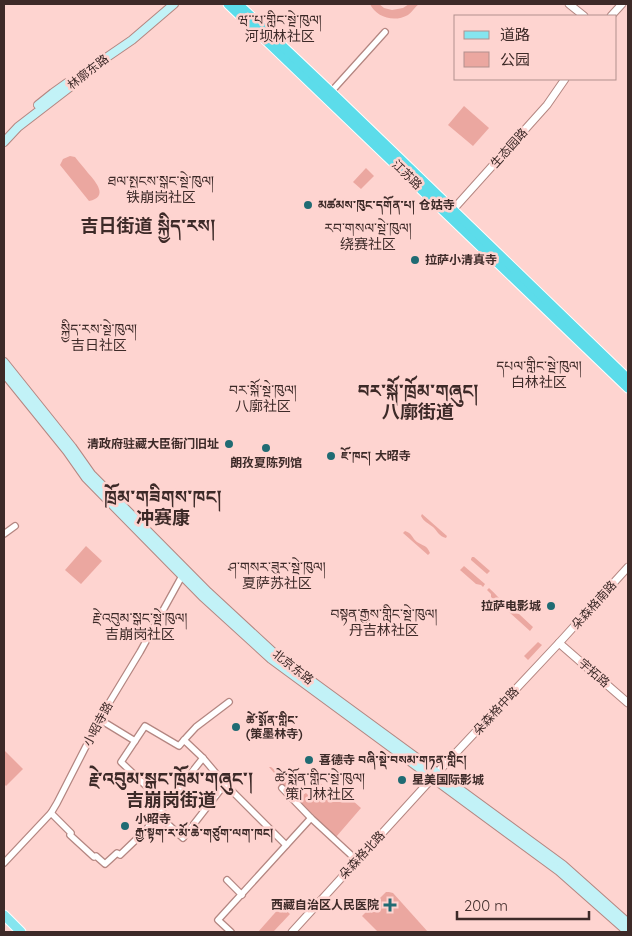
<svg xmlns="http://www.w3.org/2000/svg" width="632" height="936" font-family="Quicksand,'Noto Sans SC','Noto Serif Tibetan',sans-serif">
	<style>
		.green { fill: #eba7a0 }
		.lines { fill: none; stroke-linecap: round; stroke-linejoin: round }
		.minor-casing { stroke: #b48681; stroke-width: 8 }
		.tertiary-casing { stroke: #b48681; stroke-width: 9 }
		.secondary-casing { stroke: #b48681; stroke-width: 10 }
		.primary-casing { stroke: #fff; stroke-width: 11 }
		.trunk-casing { stroke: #fff; stroke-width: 11 }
		.minor { stroke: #fff; stroke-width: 5.5 }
		.tertiary { stroke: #fff; stroke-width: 7 }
		.secondary { stroke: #c2f2f7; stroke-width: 8 }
		.primary { stroke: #85e5ef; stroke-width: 9 }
		.trunk { stroke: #5cdcea; stroke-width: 9 }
		.poi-dot { fill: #206b73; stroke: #fed4d0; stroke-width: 2 }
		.labels { text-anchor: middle; stroke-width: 5; stroke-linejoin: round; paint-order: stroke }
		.street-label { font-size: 12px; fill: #3d2a28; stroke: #fed4d0 }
		.poi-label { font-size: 12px; font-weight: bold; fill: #3d2a28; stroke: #fed4d0; text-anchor: start }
		.neighbourhood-label { font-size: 14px; fill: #3d2a28; stroke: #fed4d0 }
		.district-label { font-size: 18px; font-weight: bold; fill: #3d2a28; stroke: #fed4d0 }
	</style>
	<rect width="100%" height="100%" fill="#fed4d0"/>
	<g class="green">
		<path d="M370 4H379L384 8 392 10 403 8 409 4H419C415 7 412 12 408 15 394 23 376 17 370 4Z"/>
		<path d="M464 106 489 128 473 146 448 125Z"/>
		<path d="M70 156 75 157C79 162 84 168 88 173 96 182 109 197 89 201L60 165 63 159Z"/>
		<path d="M366 168 374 176 361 189 353 182Z"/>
		<path d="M422 514 447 536 446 538C439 536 438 532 433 527 428 523 424 522 421 516Z"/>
		<path d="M405 531C412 533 412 538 417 542 423 546 427 545 430 553L428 555 403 533Z"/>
		<path d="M86 546 102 561 81 584 65 570Z"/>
		<path d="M472 557H474L490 571 487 574 471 560V559Z"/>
		<path d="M464 566 485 584 483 587 481 585 476 584 460 570Z"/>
		<path d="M489 588C496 594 500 600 507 606L505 609 491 597V594L487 590Z"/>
		<path d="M511 610 513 613 519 614 533 627 530 631 509 612Z"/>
		<path d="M538 642 542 645 528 660 524 656Z"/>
		<path d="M4 750 23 769 6 786 4 784Z"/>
		<path d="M269 767H271L303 795 306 793 308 795 319 782 326 788H331L335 785 361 808 336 837 314 818 315 816 311 813 310 814 279 784 281 781Z"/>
		<path d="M386 892H389L393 893 428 932H378L362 916Z"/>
		<path d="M281 906 290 914 274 931 258 932Z"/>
	</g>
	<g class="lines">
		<g class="minor-casing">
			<g id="minor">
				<path d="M330 93 385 32"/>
				<path d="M4 534 15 526"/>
				<path d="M99 719 135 741 121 762 165 804"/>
				<path d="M184 740 196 727 229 702"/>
				<path d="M135 741 145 726 179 746 184 740 203 758 225 784 286 845"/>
				<path d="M282 788 311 818 350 854 357 861"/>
				<path d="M51 813 71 833 70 835 94 857 96 856 105 864 117 853 120 855 145 831 203 758"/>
				<path d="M158 815 183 838 225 784"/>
				<path d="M4 863 51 813 57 803 103 713 140 652 182 576"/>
				<path d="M227 880 242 895"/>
				<path d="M231 932 218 920 311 818"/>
			</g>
		</g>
		<g class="tertiary-casing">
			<g id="tertiary">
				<path d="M569 4 584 16"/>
				<path d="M611 16 622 4"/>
				<path d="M450 213 547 105 565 79"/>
				<path d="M559 643 628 703"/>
				<path d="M292 932 437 773 559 643 628 567"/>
			</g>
		</g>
		<g class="secondary-casing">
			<g id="secondary">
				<path d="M38 105 53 93 67 83"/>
				<path d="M4 142 18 127 79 80 97 64 132 40 174 4"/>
				<path d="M4 362 72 447 91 474 208 592 275 654 563 865 628 923"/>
				<path d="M4 373 67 451 86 478 202 596 271 659 559 871 628 932"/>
			</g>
		</g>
		<g class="primary-casing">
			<path id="primary" d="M4 915 21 932"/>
		</g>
		<g class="trunk-casing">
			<g id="trunk">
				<path d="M228 4 628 388"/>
				<path d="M238 4 331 92 628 379"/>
			</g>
		</g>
		<use href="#minor" class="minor"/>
		<use href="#tertiary" class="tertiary"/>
		<use href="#secondary" class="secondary"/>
		<use href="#primary" class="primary"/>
		<use href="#trunk" class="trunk"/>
	</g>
	<g class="poi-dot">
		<circle cx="308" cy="205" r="5"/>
		<circle cx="415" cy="260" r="5"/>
		<circle cx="229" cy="444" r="5"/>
		<circle cx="266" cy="448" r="5"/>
		<circle cx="331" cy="456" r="5"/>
		<circle cx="551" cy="606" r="5"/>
		<circle cx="236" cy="727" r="5"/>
		<circle cx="309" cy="760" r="5"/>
		<circle cx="402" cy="780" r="5"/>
		<circle cx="125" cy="826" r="5"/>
		<path d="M387.5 897.5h5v5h5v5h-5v5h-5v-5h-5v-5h5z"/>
	</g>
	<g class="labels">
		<g class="street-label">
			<text transform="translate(88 72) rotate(-38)" y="4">林廓东路</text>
			<text transform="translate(509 148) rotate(-48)" y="4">生态园路</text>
			<text transform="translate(407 175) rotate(44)" y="4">江苏路</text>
			<text transform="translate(594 605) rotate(-48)" y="4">朵森格南路</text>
			<text transform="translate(293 667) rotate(38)" y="4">北京东路</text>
			<text transform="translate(594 673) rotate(41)" y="4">宇拓路</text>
			<text transform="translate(496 711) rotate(-47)" y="4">朵森格中路</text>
			<text transform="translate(98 724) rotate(-62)" y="4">小昭寺路</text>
			<text transform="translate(362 855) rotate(-47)" y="4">朵森格北路</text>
		</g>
		<g class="poi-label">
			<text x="318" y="209">མཚམས་ཁུང་དགོན་པ། 仓姑寺</text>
			<text x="425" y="264">拉萨小清真寺</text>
			<text x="219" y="448" text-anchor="end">清政府驻藏大臣衙门旧址</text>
			<text x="341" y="460">ཇོ་ཁང། 大昭寺</text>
			<text x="266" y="467" text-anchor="middle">朗孜夏陈列馆</text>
			<text x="541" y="610" text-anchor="end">拉萨电影城</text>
			<text x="246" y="724">ཚེ་སྨོན་གླིང་<tspan x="246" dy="14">(策墨林寺)</tspan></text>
			<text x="319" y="764">喜德寺 བཞི་སྡེ་བསམ་གཏན་གླིང།</text>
			<text x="412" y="784">星美国际影城</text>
			<text x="135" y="823">小昭寺<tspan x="135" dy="14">རྒྱ་སྟག་ར་མོ་ཆེ་གཙུག་ལག་ཁང།</tspan></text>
			<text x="379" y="909" text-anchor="end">西藏自治区人民医院</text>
		</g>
		<g class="neighbourhood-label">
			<text x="280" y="25">ཝ་་པ་གླིང་སྡེ་ཁུལ།<tspan x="280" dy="16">河坝林社区</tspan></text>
			<text x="161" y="186">ཐལ་སྤུངས་སྒང་སྡེ་ཁུལ།<tspan x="161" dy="16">铁崩岗社区</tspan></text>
			<text x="368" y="233">རབ་གསལ་སྡེ་ཁུལ།<tspan x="368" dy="16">绕赛社区</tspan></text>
			<text x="99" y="334">སྐྱིད་རས་སྡེ་ཁུལ།<tspan x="99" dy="16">吉日社区</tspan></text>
			<text x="539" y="371">དཔལ་གླིང་སྡེ་ཁུལ།<tspan x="539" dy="16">白林社区</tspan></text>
			<text x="263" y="395">བར་སྐོ་སྡེ་ཁུལ།<tspan x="263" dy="16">八廓社区</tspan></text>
			<text x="277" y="572">ཤ་གསར་ཟུར་སྡེ་ཁུལ།<tspan x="277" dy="16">夏萨苏社区</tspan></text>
			<text x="384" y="619">བསྟན་རྒྱས་གླིང་སྡེ་ཁུལ།<tspan x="384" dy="16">丹吉林社区</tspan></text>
			<text x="140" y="623">རྗེ་འབུམ་སྒང་སྡེ་ཁུལ།<tspan x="140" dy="16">吉崩岗社区</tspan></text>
			<text x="320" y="783">ཚེ་སྨོན་གླིང་སྡེ་ཁུལ།<tspan x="320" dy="16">策门林社区</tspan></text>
		</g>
		<g class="district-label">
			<text x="148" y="232">吉日街道 སྐྱིད་རས།</text>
			<text x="418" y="397">བར་སྐོ་ཁྲོམ་གཞུང།<tspan x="418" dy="21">八廓街道</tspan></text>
			<text x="163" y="503">ཁྲོམ་གཟིགས་ཁང།<tspan x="163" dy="21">冲赛康</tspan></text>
			<text x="171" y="785">རྗེ་འབུམ་སྒང་ཁྲོམ་གཞུང་།<tspan x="171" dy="21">吉崩岗街道</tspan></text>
		</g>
	</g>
	<rect width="632" height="936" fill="none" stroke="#3d2a28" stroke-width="10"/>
	<rect x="454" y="15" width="162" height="65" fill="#fed4d0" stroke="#b1908d"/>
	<rect x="464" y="31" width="25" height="8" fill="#85e5ef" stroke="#b1908d"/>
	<text x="500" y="40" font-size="15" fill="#3d2a28">道路</text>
	<rect x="464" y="52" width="25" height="15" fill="#eba7a0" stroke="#b1908d"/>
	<text x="500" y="65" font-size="15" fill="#3d2a28">公园</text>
	<path d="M457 911v8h132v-8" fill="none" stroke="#3d2a28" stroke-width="2.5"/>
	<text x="464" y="911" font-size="15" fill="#3d2a28" stroke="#fed4d0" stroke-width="4" paint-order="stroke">200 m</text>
</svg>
